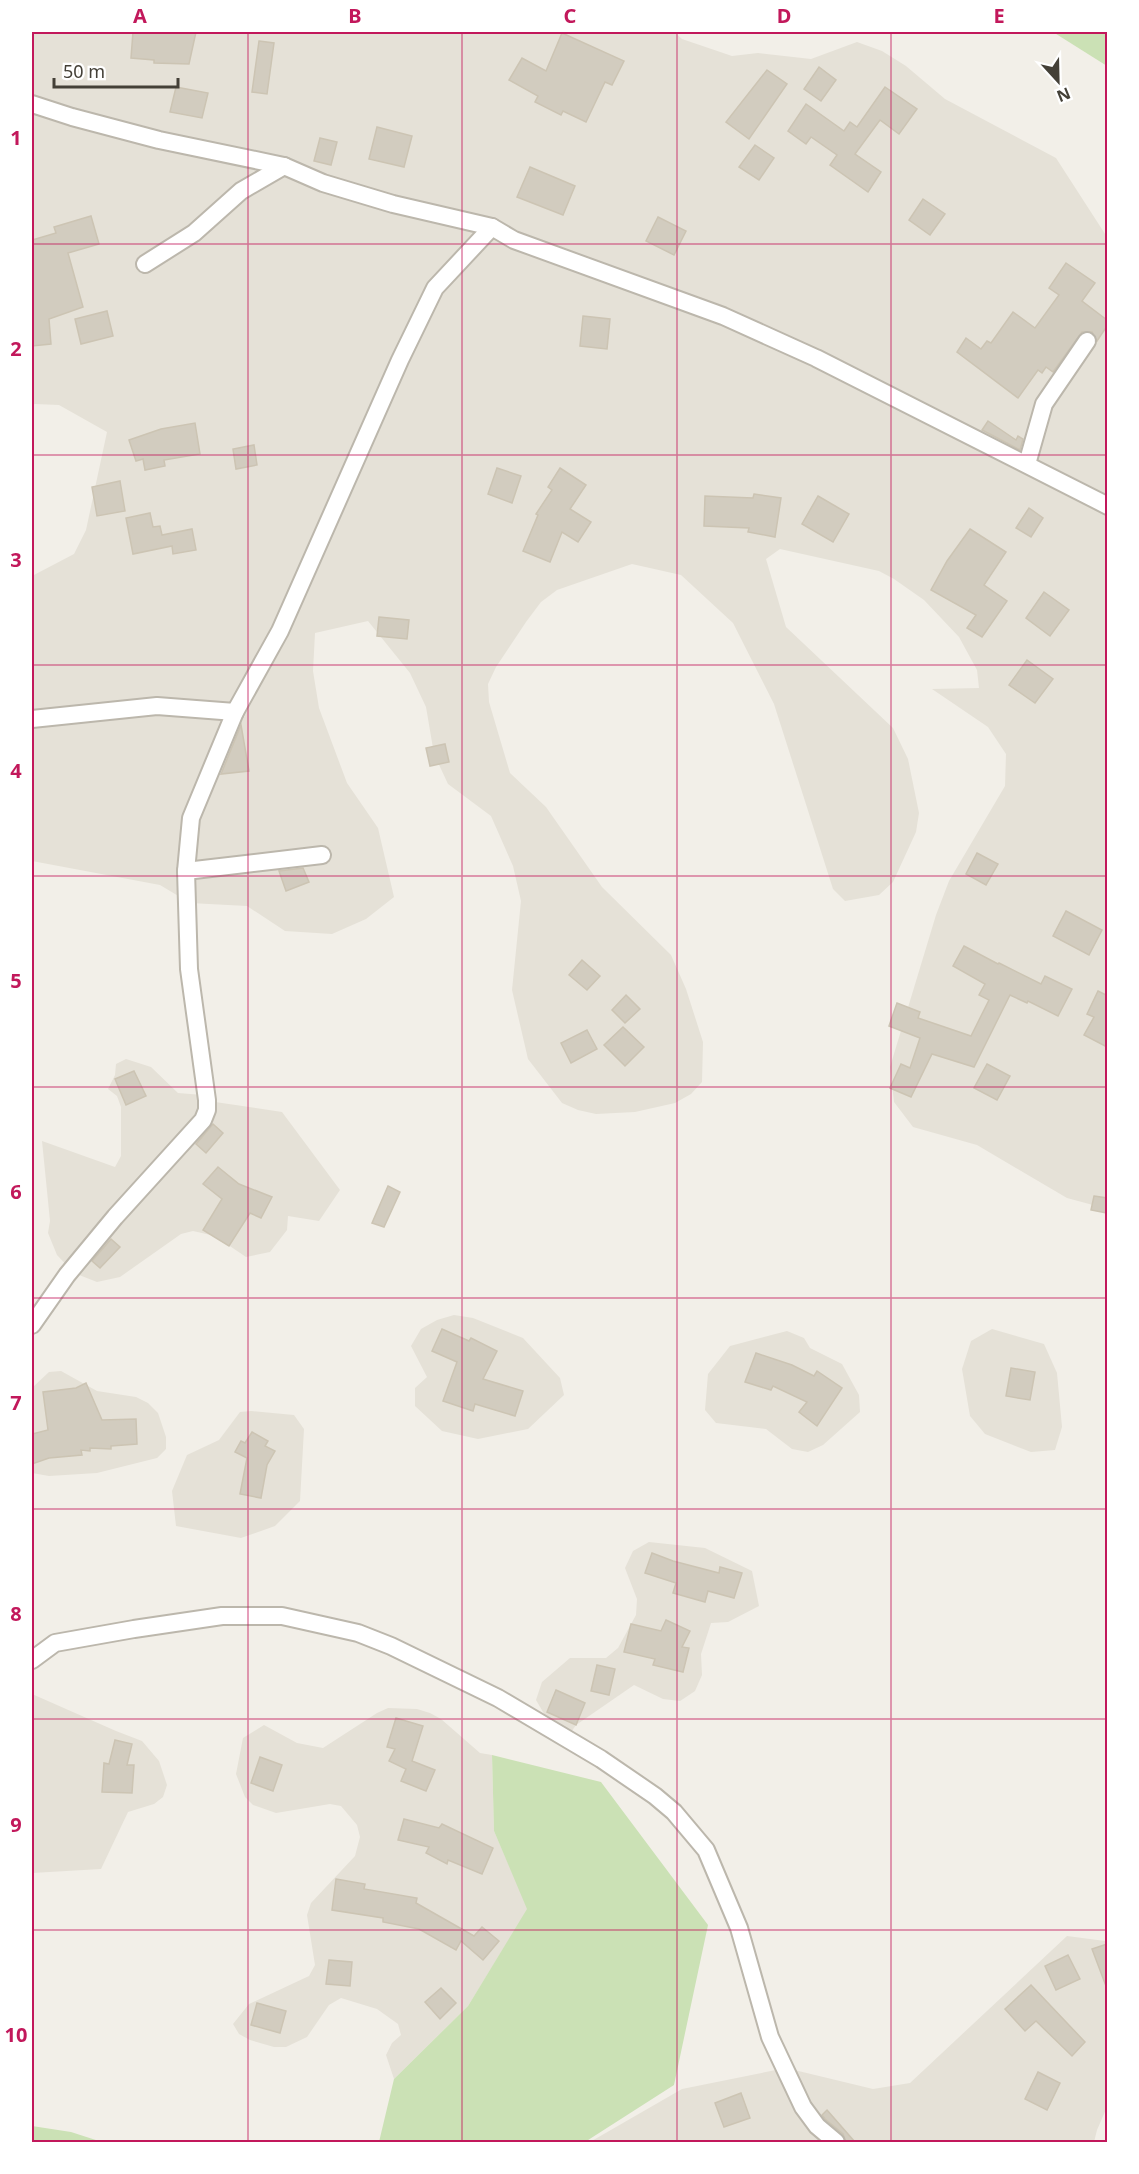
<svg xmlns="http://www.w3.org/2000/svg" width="1139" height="2174" font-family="'Noto Sans',sans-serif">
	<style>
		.residential { fill: #e5e1d7 }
		.green { fill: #cbe1b5 }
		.building { fill: #d2ccbf; stroke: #ccc4b3; stroke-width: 1.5 }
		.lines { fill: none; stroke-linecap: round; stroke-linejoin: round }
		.minor-casing { stroke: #bcb7ac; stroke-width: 20 }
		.minor { stroke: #fff; stroke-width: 16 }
		.grid { fill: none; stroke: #c2185b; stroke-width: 1.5; stroke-opacity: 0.55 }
		.neatline { fill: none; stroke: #c2185b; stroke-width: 2 }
		.grid-label { font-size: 20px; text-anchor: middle; font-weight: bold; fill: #c2185b }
	</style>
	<rect width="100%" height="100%" fill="#f2efe8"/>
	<g class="residential">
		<path d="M32 32H674L682 39 732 56 758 53 811 59 857 42 882 51 906 66 945 99 1056 158 1107 237V1213L1104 1208 1067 1198 977 1145 913 1127 894 1102 890 1067 936 915 949 881 1005 786 1006 754 988 727 932 689 979 688 977 670 959 637 924 600 894 579 879 571 780 549 766 559 786 627 893 728 908 759 919 813 916 832 893 882 879 895 845 901 833 889 774 704 733 623 681 575 632 564 557 590 541 602 526 622 496 667 488 684 489 702 510 773 546 807 602 887 671 955 686 989 703 1042 702 1082 691 1094 675 1103 635 1112 596 1114 578 1110 562 1103 528 1059 512 990 521 901 513 866 491 816 448 784 434 754 426 707 410 673 368 621 315 633 313 671 319 708 347 783 378 828 394 897 366 919 332 934 285 931 247 906 190 903 160 885 32 861V576L74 554 86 530 107 432 59 405 35 404 32 405Z"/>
		<path d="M126 1059 151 1067 178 1093 203 1095 215 1102 282 1112 340 1190 319 1221 288 1216 287 1230 270 1252 246 1257 215 1236 193 1231 181 1234 120 1277 97 1282 74 1273 57 1255 48 1233 50 1221 42 1141 115 1167 121 1156V1107L117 1096 108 1089 115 1075 116 1064Z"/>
		<path d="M454 1315 473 1318 523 1338 560 1378 564 1395 528 1429 478 1439 442 1431 415 1406V1388L427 1377 411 1346 421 1329 437 1320Z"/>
		<path d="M992 1329 1044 1344 1057 1373 1062 1427 1055 1450 1031 1452 985 1434 970 1416 962 1369 971 1341Z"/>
		<path d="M787 1331 804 1338 810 1348 842 1364 859 1395 860 1412 823 1445 808 1452 792 1449 766 1429 716 1423 705 1410 708 1374 730 1346Z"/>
		<path d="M61 1371 97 1391 136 1397 148 1403 158 1413 166 1437V1449L157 1458 97 1473 49 1476 32 1473V1388L49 1372Z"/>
		<path d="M251 1411 294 1415 304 1429 300 1501 275 1526 241 1538 176 1526 172 1491 187 1455 219 1440 240 1412Z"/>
		<path d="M649 1542 705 1548 752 1571 759 1606 728 1622 711 1623 701 1654 702 1675 695 1691 680 1701 663 1699 634 1685 576 1725 567 1738 553 1729 536 1700 542 1682 570 1658H606L618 1648 636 1615 637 1599 625 1568 633 1551Z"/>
		<path d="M32 1694 116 1731 142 1741 159 1761 167 1785 163 1797 154 1804 128 1812 101 1869 32 1873Z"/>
		<path d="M388 1708 417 1709 430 1713 441 1719 480 1753 492 1755 494 1831 528 1909 468 2006 394 2079 386 2055 392 2043 401 2035 398 2024 377 2009 341 1998 329 2005 307 2037 286 2047H274L250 2040 239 2034 233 2024 249 2004 309 1976 315 1965 307 1915 311 1903 355 1856 360 1837 357 1825 341 1806 330 1804 276 1813 253 1805 245 1797 236 1774 243 1738 264 1725 297 1743 323 1748 377 1713Z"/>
		<path d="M1067 1936 1105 1941 1107 1943V2107L1097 2130 1094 2142H590L682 2089 786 2068 873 2089 910 2083Z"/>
	</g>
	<g class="green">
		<path d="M1053 32H1107V66Z"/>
		<path d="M492 1755 601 1782 708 1925 674 2085 585 2142H379L394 2079 468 2006 527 1909 494 1831Z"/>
		<path d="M32 2126 71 2132 102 2142H32Z"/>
	</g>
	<g class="building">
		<path d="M133 32H196L189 64 154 63V60L131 58Z"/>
		<path d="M562 33 624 61 612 85 605 82 586 122 563 111 561 115 535 102 538 96 509 80 522 58 546 71Z"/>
		<path d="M259 41 274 43 267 94 252 92Z"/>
		<path d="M819 67 836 80 821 101 804 89Z"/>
		<path d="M767 70 787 84 749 139 726 122Z"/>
		<path d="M176 87 208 93 202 118 170 112Z"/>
		<path d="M885 87 917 109 899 134 880 120 855 154 881 172 868 192 830 165 837 155 811 137 806 144 788 131 806 104 844 131 850 122 857 127Z"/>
		<path d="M377 127 412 136 404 167 369 159Z"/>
		<path d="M320 138 337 142 331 165 314 161Z"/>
		<path d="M755 145 774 158 759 180 739 167Z"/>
		<path d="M530 167 575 186 563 215 517 197Z"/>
		<path d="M923 199 945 214 930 235 909 220Z"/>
		<path d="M91 216 99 244 68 253 83 307 49 319 51 344 32 346V240L56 233 54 227Z"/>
		<path d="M658 217 686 231 674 255 646 241Z"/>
		<path d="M1066 263 1095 283 1082 301 1107 320V326L1097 341 1092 332H1082L1053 372 1046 367 1042 373 1038 370 1018 398 957 352 966 338 981 349 987 341 991 343 1013 312 1035 328 1059 295 1049 288Z"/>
		<path d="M107 311 113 336 81 344 75 319Z"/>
		<path d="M583 316 610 319 607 349 580 346Z"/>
		<path d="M988 421 1016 440 1018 436 1023 439 1020 450 982 430Z"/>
		<path d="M195 423 200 454 164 460 165 466 145 470 143 459 136 461 129 440 161 429Z"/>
		<path d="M254 445 257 465 236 469 233 449Z"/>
		<path d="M497 468 521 476 512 503 488 494Z"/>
		<path d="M560 468 586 485 570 509 591 522 578 542 562 532 550 562 523 551 538 515 536 514 552 490 548 487Z"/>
		<path d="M120 481 125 511 97 516 92 487Z"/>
		<path d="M754 494 781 498 775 537 748 532 749 528 704 526 705 496 753 498Z"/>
		<path d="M818 496 849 514 833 542 802 524Z"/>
		<path d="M1029 508 1043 518 1031 537 1016 528Z"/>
		<path d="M150 513 153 527 160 526 162 535 192 529 196 550 173 554 172 546 133 554 126 518Z"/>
		<path d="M970 529 1006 552 984 585 1007 601 982 637 967 628 976 615 931 590 947 561Z"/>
		<path d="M1044 592 1069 610 1050 636 1026 618Z"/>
		<path d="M379 617 409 620 407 639 377 636Z"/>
		<path d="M1027 660 1053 679 1035 703 1009 685Z"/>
		<path d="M241 725 249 771 221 774Z"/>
		<path d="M445 744 449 762 430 766 426 748Z"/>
		<path d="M977 853 998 864 986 885 966 874Z"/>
		<path d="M303 868 309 882 286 891 279 871Z"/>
		<path d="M1066 911 1102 930 1089 955 1053 936Z"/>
		<path d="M964 946 998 964 999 963 1041 984 1045 976 1072 989 1058 1016 1028 1001 1027 1003 1010 995 974 1067 932 1054 911 1097 890 1088 901 1064 910 1068 920 1038 889 1026 897 1003 920 1012 918 1018 971 1036 989 1000 979 995 985 984 953 966Z"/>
		<path d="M582 960 600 976 587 990 569 975Z"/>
		<path d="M1098 991 1106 995 1107 993V1047L1084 1035 1094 1017 1087 1014Z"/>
		<path d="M626 995 640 1009 625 1023 612 1010Z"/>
		<path d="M623 1027 644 1047 625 1066 604 1045Z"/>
		<path d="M587 1030 597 1049 571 1063 561 1043Z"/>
		<path d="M987 1064 1010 1076 997 1100 974 1088Z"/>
		<path d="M134 1071 146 1096 126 1105 115 1079Z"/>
		<path d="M213 1124 223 1133 206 1153 196 1144Z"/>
		<path d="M218 1167 239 1184 272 1197 261 1218 250 1213 229 1246 203 1230 222 1199 203 1184Z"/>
		<path d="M388 1186 400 1192 384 1227 372 1223Z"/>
		<path d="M1094 1196 1107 1198V1213L1091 1210Z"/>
		<path d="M111 1239 120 1247 100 1268 92 1261Z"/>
		<path d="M442 1329 469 1341 471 1338 497 1351 483 1379 523 1391 515 1416 475 1404 473 1411 443 1401 457 1362 432 1351Z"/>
		<path d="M756 1353 792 1365 814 1376 817 1371 842 1388 817 1426 799 1412 807 1402 773 1386 771 1390 745 1382Z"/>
		<path d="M1011 1368 1035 1372 1030 1400 1006 1396Z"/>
		<path d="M86 1383 102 1420 136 1419 137 1444 111 1446V1449L90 1448V1451L81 1450 82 1455 49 1458 32 1464V1434L48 1430 43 1392 76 1388Z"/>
		<path d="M252 1432 268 1441 265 1446 275 1451 267 1465 261 1498 240 1494 247 1458 235 1452 241 1441 245 1443Z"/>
		<path d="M652 1553 673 1561 719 1573 720 1567 742 1573 734 1598 708 1591 705 1602 673 1593 676 1583 645 1573Z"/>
		<path d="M666 1620 690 1631 682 1647 689 1648 683 1672 653 1665 655 1659 624 1652 631 1624 661 1631Z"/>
		<path d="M597 1665 615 1669 609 1695 591 1691Z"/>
		<path d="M556 1690 585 1703 576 1725 547 1712Z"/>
		<path d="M396 1718 423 1726 412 1761 435 1770 426 1791 401 1781 406 1769 389 1761 395 1749 387 1747Z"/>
		<path d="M115 1740 132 1744 127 1765H134L132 1793 102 1792 104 1763 109 1764Z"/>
		<path d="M260 1757 282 1765 273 1791 251 1783Z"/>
		<path d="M404 1819 439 1828 442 1824 493 1848 482 1874 448 1860 447 1864 426 1853 429 1847 398 1840Z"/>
		<path d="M336 1879 365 1884 364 1889 417 1898 416 1903 474 1936 482 1927 499 1941 483 1960 461 1941 456 1950 419 1929 383 1922V1918L332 1910Z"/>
		<path d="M1107 1944V1986H1106L1092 1949Z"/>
		<path d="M1068 1955 1080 1979 1056 1990 1045 1966Z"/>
		<path d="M329 1960 352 1962 350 1986 326 1984Z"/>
		<path d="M1031 1985 1085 2042 1072 2056 1036 2021 1025 2031 1005 2009Z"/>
		<path d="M441 1988 456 2003 440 2019 425 2002Z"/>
		<path d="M257 2003 286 2011 280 2033 251 2025Z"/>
		<path d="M1038 2072 1060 2083 1047 2110 1025 2099Z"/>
		<path d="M741 2093 750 2118 724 2127 715 2103Z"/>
		<path d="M827 2110 855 2142H846L843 2134 825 2119 822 2115Z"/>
	</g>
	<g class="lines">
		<g class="minor-casing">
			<g id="minor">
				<path d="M32 104 72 117 159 140 284 166 323 183 393 204 492 227 514 240 723 316 816 358 1108 506"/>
				<path d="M145 264 194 233 241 191 284 166"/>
				<path d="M1027 464 1044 404 1087 341"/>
				<path d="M32 719 157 706 235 712"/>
				<path d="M186 871 322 855"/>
				<path d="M32 1325 67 1275 115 1217 203 1120 207 1110V1100L189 969 186 871 191 818 235 712 280 631 400 360 435 288 492 227"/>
				<path d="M32 1660 55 1643 134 1629 222 1616H282L358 1633 391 1646 498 1698 601 1759 655 1796 674 1812 706 1850 739 1928 770 2037 803 2107 817 2126 836 2142"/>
			</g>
		</g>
		<use href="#minor" class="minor"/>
	</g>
	<path class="grid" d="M248 32V2142M462 32V2142M677 32V2142M891 32V2142M32 244H1108M32 455H1108M32 665H1108M32 876H1108M32 1087H1108M32 1298H1108M32 1509H1108M32 1719H1108M32 1930H1108"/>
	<rect width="1139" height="2174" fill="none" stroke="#ffffff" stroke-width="66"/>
	<g transform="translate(1058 81) rotate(158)" stroke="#ffffff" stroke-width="4.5" paint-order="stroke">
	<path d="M0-4.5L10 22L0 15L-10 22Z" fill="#444037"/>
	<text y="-9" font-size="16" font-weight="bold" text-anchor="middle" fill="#444037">N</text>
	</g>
	<path d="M54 78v9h124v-9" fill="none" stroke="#444037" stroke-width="3"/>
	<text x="63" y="78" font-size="18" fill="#444037" stroke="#ffffff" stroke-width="4.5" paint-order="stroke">50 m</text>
	<rect x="33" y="33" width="1073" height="2108" class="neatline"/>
	<g class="grid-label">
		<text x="140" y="23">A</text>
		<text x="355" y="23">B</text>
		<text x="570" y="23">C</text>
		<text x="784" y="23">D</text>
		<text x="999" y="23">E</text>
		<text x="16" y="145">1</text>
		<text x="16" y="356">2</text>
		<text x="16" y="567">3</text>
		<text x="16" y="778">4</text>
		<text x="16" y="988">5</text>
		<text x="16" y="1199">6</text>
		<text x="16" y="1410">7</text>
		<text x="16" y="1621">8</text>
		<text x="16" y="1832">9</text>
		<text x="16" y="2042">10</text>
	</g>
</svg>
